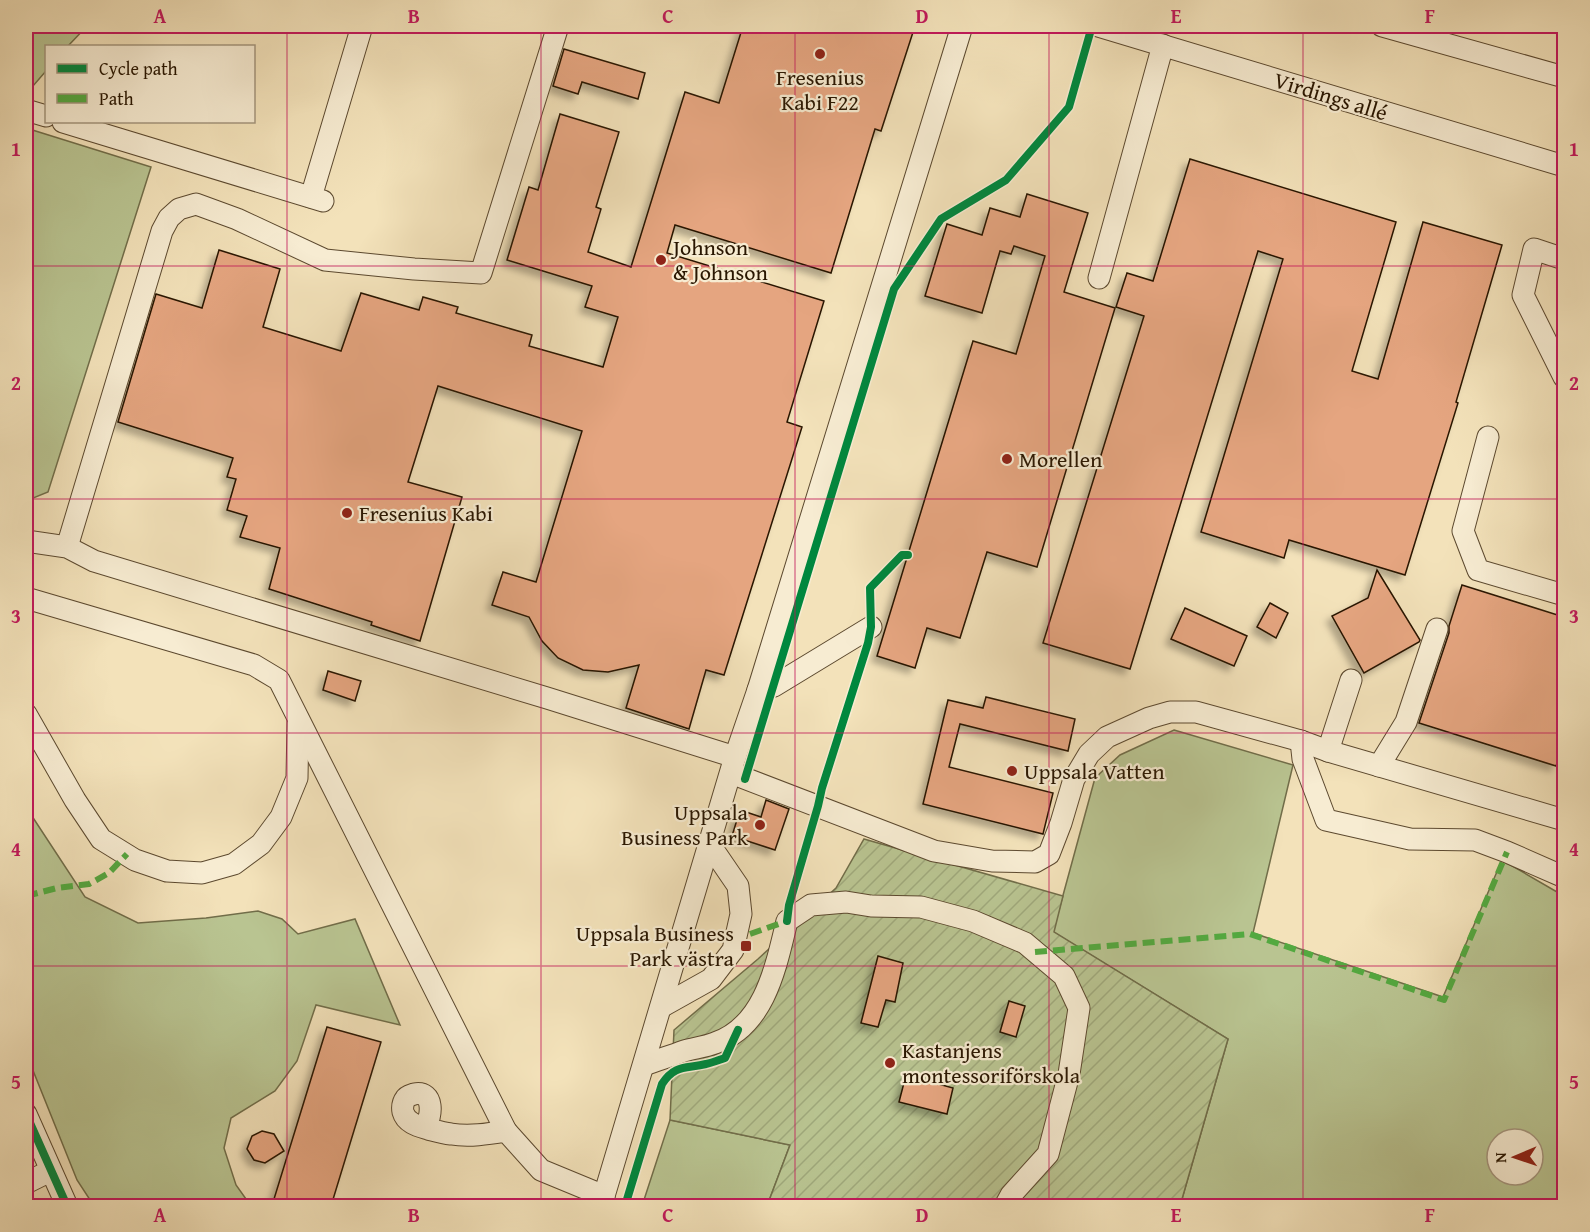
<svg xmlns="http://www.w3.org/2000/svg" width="1590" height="1232" font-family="'Gentium Book Plus',serif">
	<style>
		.grass { fill: #b9c491; stroke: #716d49; stroke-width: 1.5; fill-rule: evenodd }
		.garden { fill: url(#garden-furrows); stroke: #716d49; stroke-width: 1.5 }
		.building { fill: #e5a580; stroke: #291601; stroke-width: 1.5; filter: url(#shadow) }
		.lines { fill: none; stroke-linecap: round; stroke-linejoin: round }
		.minor-casing { stroke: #5c492f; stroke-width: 23 }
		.minor { stroke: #f7ecd2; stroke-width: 21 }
		.quiet { stroke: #53a940; stroke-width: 6; stroke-dasharray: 12 6; stroke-linecap: butt }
		.cycleway-casing { stroke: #f7ecd2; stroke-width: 11 }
		.cycleway { stroke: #00873e; stroke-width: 8 }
		.grid { fill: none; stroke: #c2185b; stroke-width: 1.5; stroke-opacity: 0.55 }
		.poi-dot { fill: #8f2418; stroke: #f7ecd2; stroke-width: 2 }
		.labels { text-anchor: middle; stroke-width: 4.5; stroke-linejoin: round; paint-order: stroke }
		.poi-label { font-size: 22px; fill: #291601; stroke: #f7ecd2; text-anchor: start }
		.street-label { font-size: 22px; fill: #291601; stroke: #f7ecd2 }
		.neatline { fill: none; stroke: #c2185b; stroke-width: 2 }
		.grid-label { font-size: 20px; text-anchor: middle; font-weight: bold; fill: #c2185b }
	</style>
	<defs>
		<pattern id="garden-furrows" width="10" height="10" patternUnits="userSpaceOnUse" patternTransform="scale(1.5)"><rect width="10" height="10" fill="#b9c491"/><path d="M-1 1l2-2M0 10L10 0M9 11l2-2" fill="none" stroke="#9fa87b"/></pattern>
		<filter id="shadow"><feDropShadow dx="-5.5" dy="5.5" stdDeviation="3" flood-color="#0004"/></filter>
	</defs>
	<rect width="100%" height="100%" fill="#f3e2ba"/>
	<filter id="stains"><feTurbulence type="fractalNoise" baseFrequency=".00333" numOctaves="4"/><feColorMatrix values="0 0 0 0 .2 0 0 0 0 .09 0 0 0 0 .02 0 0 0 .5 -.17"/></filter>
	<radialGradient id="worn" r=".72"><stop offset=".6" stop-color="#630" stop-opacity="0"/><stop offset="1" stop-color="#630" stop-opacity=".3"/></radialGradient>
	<g class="grass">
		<path d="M26 26H87L68 46H46V71L33 86 26 84Z"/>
		<path d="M26 128 151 167 48 492 26 501Z"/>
		<path d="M1174 730 1293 765 1253 933 1443 997 1502 860 1564 896V1206H1180L1228 1039 1053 932 1095 778 1120 755ZM1497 1139H1533V1175H1497Z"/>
		<path d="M26 807 85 897 138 923 206 918 258 911 282 919 298 934 355 919 400 1025 316 1005 297 1061 275 1091 231 1118 224 1148 236 1185 251 1206H94L77 1180 26 1053Z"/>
		<path d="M670 1120 790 1145 767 1206H642Z"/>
	</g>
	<path class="garden" d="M864 839 1063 896 1054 932 1228 1039 1180 1206H767L790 1145 670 1120 674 1030 758 959 836 888Z"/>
	<g class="building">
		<path d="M743 26H915L881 131 875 129 831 273 675 225 667 253 824 301 787 422 802 427 724 675 706 670 689 729 626 708 639 665 608 672 583 670 558 658 542 641 529 617 492 605 503 572 536 582 582 431 438 386 408 482 462 497 420 641 371 625 372 622 269 589 280 548 240 537 247 516 227 510 236 479 227 477 233 458 118 422 156 294 202 308 219 250 280 269 263 327 341 351 361 293 419 310 423 297 458 307 456 313 532 335 529 346 603 367 618 317 585 307 592 286 507 260 529 187 538 190 560 114 619 132 596 207 601 209 588 252 631 267 685 92 719 103Z"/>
		<path d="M564 49 645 73 638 99 582 82 578 94 553 86Z"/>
		<path d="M1190 159 1396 222 1352 371 1378 379 1423 222 1502 245 1456 402 1458 403 1405 575 1289 540 1284 558 1201 532 1283 259 1258 251 1130 669 1043 643 1144 316 1116 307 1127 273 1153 281Z"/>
		<path d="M1027 194 1088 213 1064 292 1115 308 1037 567 987 552 960 638 927 628 915 668 877 656 973 341 1016 354 1045 256 1014 246 1011 254 1000 251 982 313 925 296 947 224 982 235 990 208 1020 217Z"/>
		<path d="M1377 570 1420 640 1419 642 1364 673 1332 616 1368 598Z"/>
		<path d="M1462 585 1564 617V753L1561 752 1556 766 1419 723 1449 633V626Z"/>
		<path d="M1270 603 1288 613 1276 638 1257 627Z"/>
		<path d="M1185 608 1247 636 1234 666 1171 639Z"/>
		<path d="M328 671 361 681 355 701 323 690Z"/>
		<path d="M986 697 1075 719 1068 751 960 724 949 767 1053 793 1043 834 923 804 948 700 983 708Z"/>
		<path d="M766 800 789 809 775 850 732 836 740 810 761 817Z"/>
		<path d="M878 956 903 963 895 1002 886 1000 878 1027 861 1023Z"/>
		<path d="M1009 1001 1025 1006 1016 1037 1000 1032Z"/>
		<path d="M327 1027 381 1042 331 1206H298L274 1199Z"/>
		<path d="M906 1075 953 1088 947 1114 899 1102Z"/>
		<path d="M262 1131 274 1134 284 1151 265 1163 254 1160 247 1149 252 1136Z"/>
	</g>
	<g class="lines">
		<g class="minor-casing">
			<g id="minor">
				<path d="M1098 26 1564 166"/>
				<path d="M1382 26 1564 77"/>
				<path d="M26 110 46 116"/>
				<path d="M63 122 323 201"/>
				<path d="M311 197 362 26"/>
				<path d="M1564 259 1534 249 1523 295 1564 377"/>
				<path d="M1099 278 1163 45"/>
				<path d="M1488 437 1463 531 1478 570 1564 595"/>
				<path d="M26 541 67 547 94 561 547 698 735 757"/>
				<path d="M67 547 162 231 169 218 179 209 196 204 237 219 325 260 414 269 481 273 558 26"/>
				<path d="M26 598 254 665 279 680 506 1131"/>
				<path d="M758 690 774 686 871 627"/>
				<path d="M26 714 75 800 101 839 135 860 167 871 202 873 234 864 261 844 281 817 297 778 298 723"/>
				<path d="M1301 741 1303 759 1326 820 1410 839 1475 840 1507 852 1564 877"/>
				<path d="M1328 751 1351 680"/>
				<path d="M1379 766 1406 722 1437 629"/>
				<path d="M731 773 934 851 992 861 1035 862 1049 854 1061 823 1074 779 1089 754 1107 737 1149 718 1170 712H1196L1301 741 1328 751 1564 820"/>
				<path d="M661 1007 711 979 733 950 741 914 738 886 710 845"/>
				<path d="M644 1065C657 1060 671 1056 684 1051 694 1048 705 1047 715 1043 765 1026 776 966 787 921L811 905 846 902 871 906 921 907 973 921 1025 943 1064 976 1079 1008 1069 1074 1048 1154 1011 1195 1005 1206"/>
				<path d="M26 1114 67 1206"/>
				<path d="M425 1128C432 1117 435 1090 414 1094 411 1095 407 1096 406 1098 403 1102 402 1107 403 1112 406 1123 418 1126 428 1129 436 1131 443 1133 451 1134 469 1137 488 1134 506 1131L541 1170 604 1196"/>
				<path d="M26 1183 50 1171"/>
				<path d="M600 1206 604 1196 735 757 758 690 962 26"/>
			</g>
		</g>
		<use href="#minor" class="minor"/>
		<g class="quiet">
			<path d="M26 896 57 888 89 884 109 873 127 854"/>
			<path d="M750 934 787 921"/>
			<path d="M1035 952 1250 934 1444 1000 1507 852"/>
		</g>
		<g class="cycleway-casing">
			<g id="cycleway">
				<path d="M745 779 894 289 941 219 1006 180 1069 107 1092 26"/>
				<path d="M787 921 789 905 818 806 822 788 868 643 871 627 870 588 902 555H908"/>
				<path d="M26 1114 67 1206"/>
				<path d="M625 1206 662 1084C675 1064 686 1069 706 1064 712 1063 719 1060 725 1058L738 1030"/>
			</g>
		</g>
		<use href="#cycleway" class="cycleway"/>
	</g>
	<path class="grid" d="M287 26V1206M541 26V1206M795 26V1206M1049 26V1206M1303 26V1206M26 266H1564M26 499H1564M26 733H1564M26 966H1564"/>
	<g class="poi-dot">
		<circle cx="820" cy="54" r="6"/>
		<circle cx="661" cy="260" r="6"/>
		<circle cx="1007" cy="459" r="6"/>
		<circle cx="347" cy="513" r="6"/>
		<circle cx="1012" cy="771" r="6"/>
		<circle cx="760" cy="825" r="6"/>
		<rect x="740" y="940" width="12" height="12" rx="3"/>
		<circle cx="890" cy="1063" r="6"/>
	</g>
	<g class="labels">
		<g class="poi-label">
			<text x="820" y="85" text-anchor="middle">Fresenius<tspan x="820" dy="25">Kabi F22</tspan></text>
			<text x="673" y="255">Johnson<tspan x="673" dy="25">&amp; Johnson</tspan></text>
			<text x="1019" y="467">Morellen</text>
			<text x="359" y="521">Fresenius Kabi</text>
			<text x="1024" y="779">Uppsala Vatten</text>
			<text x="748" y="820" text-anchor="end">Uppsala<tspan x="748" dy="25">Business Park</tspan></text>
			<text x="734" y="941" text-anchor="end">Uppsala Business<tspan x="734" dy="25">Park västra</tspan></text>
			<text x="902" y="1058">Kastanjens<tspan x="902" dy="25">montessoriförskola</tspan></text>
		</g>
		<g class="street-label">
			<text transform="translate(1331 96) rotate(17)" y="8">Virdings allé</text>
		</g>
	</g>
	<rect width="1590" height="1232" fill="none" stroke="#f3e2ba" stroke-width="66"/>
	<rect x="45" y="45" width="210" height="78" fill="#f7ecd2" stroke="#a5967e" stroke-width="1.5"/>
	<rect x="57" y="64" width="30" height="9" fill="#00873e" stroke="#a5967e" stroke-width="1.5"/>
	<text x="99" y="75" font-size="18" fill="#291601">Cycle path</text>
	<rect x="57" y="94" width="30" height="9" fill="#53a940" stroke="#a5967e" stroke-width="1.5"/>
	<text x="99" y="105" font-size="18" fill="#291601">Path</text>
	<g transform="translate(1515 1157) rotate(268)"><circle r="28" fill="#f7ecd2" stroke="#a5967e" stroke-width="1.5"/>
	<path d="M0-4.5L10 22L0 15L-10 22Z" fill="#8f2418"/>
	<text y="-9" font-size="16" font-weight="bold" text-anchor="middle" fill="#291601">N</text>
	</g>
	<rect x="33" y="33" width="1524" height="1166" class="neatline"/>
	<g class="grid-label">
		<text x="160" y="23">A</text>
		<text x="414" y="23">B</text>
		<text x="668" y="23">C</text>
		<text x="922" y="23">D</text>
		<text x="1176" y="23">E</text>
		<text x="1430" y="23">F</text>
		<text x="16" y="156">1</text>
		<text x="1574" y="156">1</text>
		<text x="16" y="390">2</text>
		<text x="1574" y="390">2</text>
		<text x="16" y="623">3</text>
		<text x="1574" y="623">3</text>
		<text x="16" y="856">4</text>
		<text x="1574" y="856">4</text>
		<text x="16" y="1089">5</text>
		<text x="1574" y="1089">5</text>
		<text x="160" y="1222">A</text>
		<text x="414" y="1222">B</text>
		<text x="668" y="1222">C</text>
		<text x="922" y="1222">D</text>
		<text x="1176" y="1222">E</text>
		<text x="1430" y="1222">F</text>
	</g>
	<rect width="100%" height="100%" filter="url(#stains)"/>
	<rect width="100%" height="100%" fill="url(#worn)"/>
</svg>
